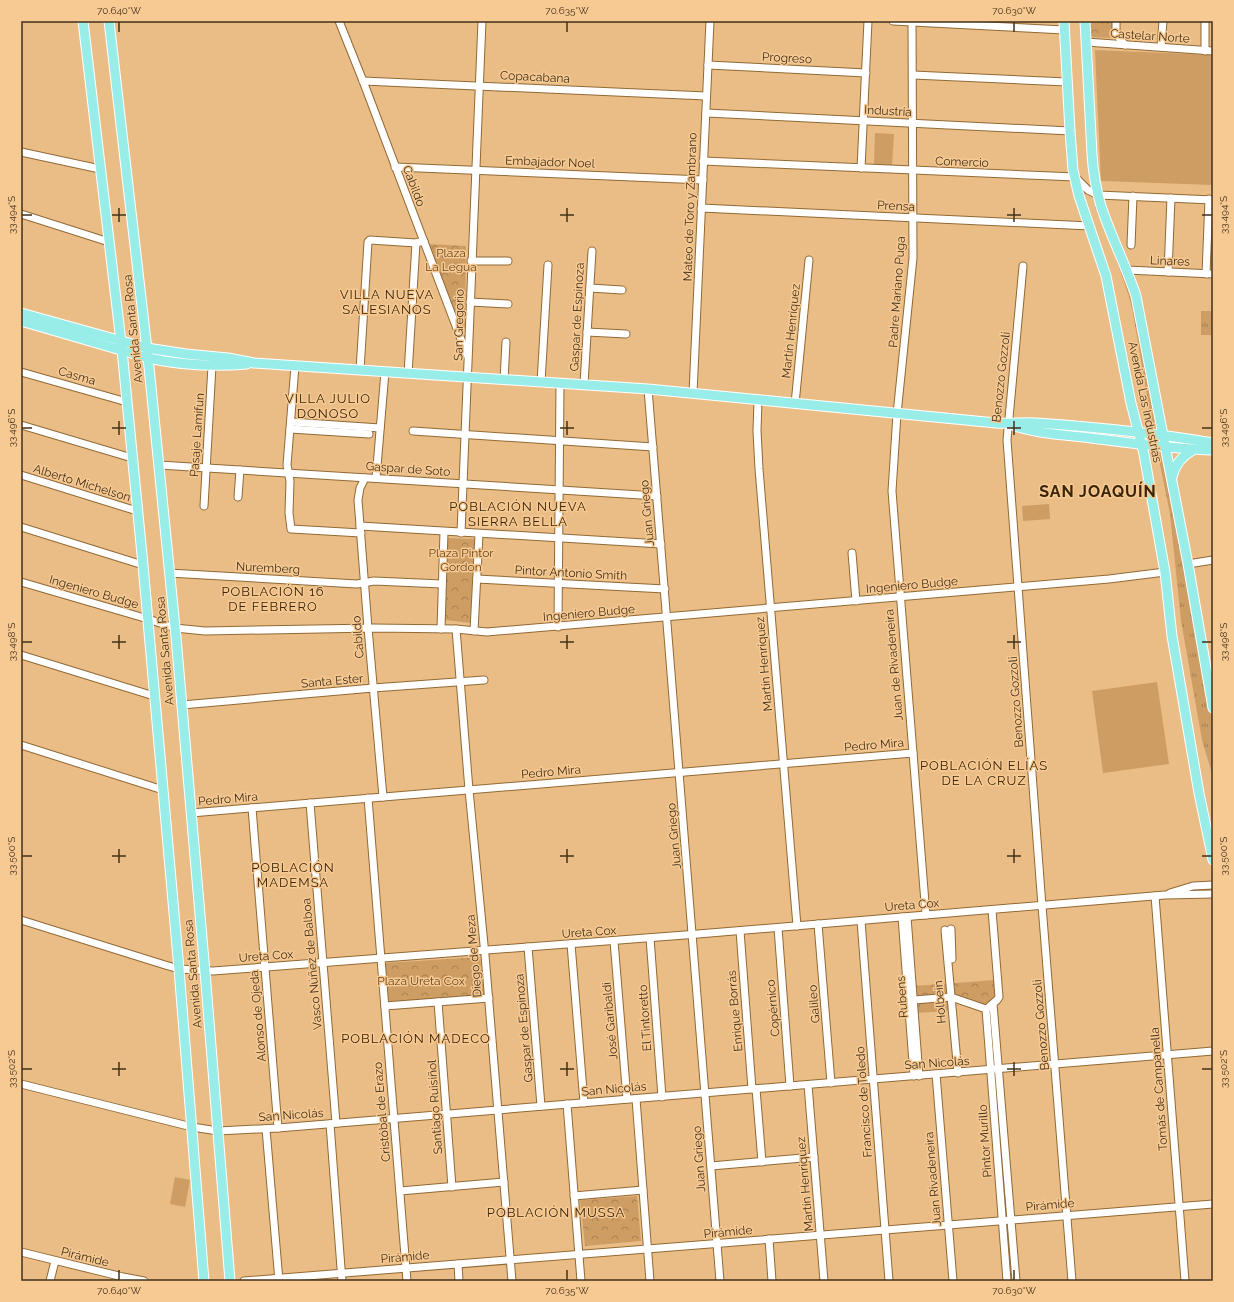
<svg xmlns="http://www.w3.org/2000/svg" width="1234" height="1302" font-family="Raleway,sans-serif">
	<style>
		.grass { fill: url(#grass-tufts) }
		.forest { fill: url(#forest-crowns) }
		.pitch { fill: #cd9d64 }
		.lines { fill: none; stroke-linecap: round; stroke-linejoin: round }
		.minor-casing { stroke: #926934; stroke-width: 9 }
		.major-casing { stroke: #fff; stroke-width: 11 }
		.minor { stroke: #fff; stroke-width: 7 }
		.major { stroke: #98ede9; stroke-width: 9 }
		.ticks { fill: none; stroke: #423019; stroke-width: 1.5 }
		.labels { text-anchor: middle; stroke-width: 3; stroke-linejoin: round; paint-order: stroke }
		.street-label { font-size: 12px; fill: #423019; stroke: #f8ca93 }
		.park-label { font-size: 12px; fill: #67471e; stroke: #f8ca93 }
		.neighbourhood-label { font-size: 13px; letter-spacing: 1px; fill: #392407; stroke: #f8ca93 }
		.district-label { font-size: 16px; font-weight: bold; letter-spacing: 1px; fill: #392407; stroke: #f8ca93 }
		.neatline { fill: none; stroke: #423019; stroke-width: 1.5 }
		.ticks-label { font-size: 10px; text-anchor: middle; fill: #423019 }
	</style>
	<defs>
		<pattern id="grass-tufts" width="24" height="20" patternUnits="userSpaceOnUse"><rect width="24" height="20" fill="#cd9d64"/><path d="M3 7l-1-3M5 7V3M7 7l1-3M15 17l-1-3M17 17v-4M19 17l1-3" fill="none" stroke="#a88052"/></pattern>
		<pattern id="forest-crowns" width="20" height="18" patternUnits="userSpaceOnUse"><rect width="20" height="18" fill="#cd9d64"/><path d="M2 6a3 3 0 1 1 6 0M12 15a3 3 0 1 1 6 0" fill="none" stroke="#a88052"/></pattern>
	</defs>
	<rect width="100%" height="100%" fill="#eabd87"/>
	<g class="grass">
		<path d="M1098 205 1130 287 1138 323 1161 455 1172 507 1176 515 1203 671 1213 722V777L1202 740 1181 621 1170 514 1152 424 1132 308C1123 273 1108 240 1095 207Z"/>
		<rect x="1201" y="311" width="12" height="24"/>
		<path d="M949 1000 950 1011 916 1013 915 1003Z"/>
		<path d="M990 1009 1014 1281H1010L988 1010Z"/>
	</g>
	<g class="forest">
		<path d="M1089 21H1113L1112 38 1090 37Z"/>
		<path d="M429 244 466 246 465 328 462 332Z"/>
		<path d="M448 538 475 539 470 623 445 620Z"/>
		<path d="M480 957 484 996 388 1003 385 963Z"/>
		<path d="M995 980 996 998 985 1008 953 995 915 999 914 986Z"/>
		<path d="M637 1196 641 1241 585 1246 580 1200Z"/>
	</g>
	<g class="pitch">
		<path d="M1095 50 1213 55V185L1101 181Z"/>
		<path d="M875 133 894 134 892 165 874 164Z"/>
		<path d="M1049 504 1050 519 1023 521 1022 506Z"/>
		<path d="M1157 682 1169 764 1103 773 1092 691Z"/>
		<path d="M175 1177 190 1180 185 1207 170 1204Z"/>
	</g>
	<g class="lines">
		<g class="minor-casing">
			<g id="minor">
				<path d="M339 21 363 81 467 355"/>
				<path d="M893 21 1064 30"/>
				<path d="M912 21 913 258 897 414 892 491 926 915"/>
				<path d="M1116 21V34L1125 45"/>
				<path d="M1205 21V51"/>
				<path d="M1086 42 1213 51"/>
				<path d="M1161 47 1163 21"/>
				<path d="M708 65 866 73"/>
				<path d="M913 75 1067 82"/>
				<path d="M363 81 706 96"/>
				<path d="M706 113 1070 131"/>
				<path d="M21 152 100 169"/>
				<path d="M703 161 1075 177 1088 190 1098 195 1213 200"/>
				<path d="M395 167 703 180"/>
				<path d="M861 168 868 21"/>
				<path d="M701 208 1090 226"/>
				<path d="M21 214 109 242"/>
				<path d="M1131 245 1133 196"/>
				<path d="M471 261H508"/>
				<path d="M1023 266 1007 440 1041 893 1072 1281"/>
				<path d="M1127 270 1213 274"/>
				<path d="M1168 272 1171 198"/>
				<path d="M1206 274 1209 199"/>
				<path d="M590 288 622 290"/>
				<path d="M470 302 508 304"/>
				<path d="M587 332 626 334"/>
				<path d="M295 366 287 465 290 481 289 513 291 529 361 533"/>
				<path d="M360 370 368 242 370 240 416 243 424 241"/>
				<path d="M21 372 127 402"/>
				<path d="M408 374 416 243"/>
				<path d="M504 380 506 342"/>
				<path d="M541 382 548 265"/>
				<path d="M584 384 592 251"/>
				<path d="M648 389 666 611 720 1281"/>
				<path d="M693 393 710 21"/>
				<path d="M758 400 757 431 759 469 797 926"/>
				<path d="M795 404 809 260"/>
				<path d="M291 422 380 428"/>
				<path d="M21 425 132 458"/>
				<path d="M290 429 369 434"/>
				<path d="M413 431 653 447"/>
				<path d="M159 465 657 496"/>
				<path d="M21 475 137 511"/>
				<path d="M365 478 360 488 358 500 368 628 383 797"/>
				<path d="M376 478 385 372"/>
				<path d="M238 497 240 470"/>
				<path d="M204 506 212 366"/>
				<path d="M360 526 661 544"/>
				<path d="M21 527 143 565"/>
				<path d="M461 533C469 362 474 192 482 21"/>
				<path d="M852 553 856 601"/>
				<path d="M1188 564 1213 560"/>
				<path d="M169 573 357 584 374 581 442 584"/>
				<path d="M477 579 665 589"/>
				<path d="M21 582 148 619 175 628 205 631 373 628 456 629 487 632 1109 579 1165 572"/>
				<path d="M558 627 560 383"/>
				<path d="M441 629 444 532"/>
				<path d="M456 629 469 790 485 955 512 1281"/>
				<path d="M474 631 479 534"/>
				<path d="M21 655 154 696"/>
				<path d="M182 705 373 688 484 680"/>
				<path d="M21 745 163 790"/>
				<path d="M368 798 407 1281"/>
				<path d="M310 803 336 1123"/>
				<path d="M252 808 278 1128"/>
				<path d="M191 813 913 753"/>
				<path d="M1170 893 1193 886 1213 885"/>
				<path d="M1155 896 1185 1281"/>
				<path d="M902 917 914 1076"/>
				<path d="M907 917 919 1076"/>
				<path d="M21 920 165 965 179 969 213 971 698 934 1165 895 1213 894"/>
				<path d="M861 921 889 1281"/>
				<path d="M818 924 831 1083"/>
				<path d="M778 928 790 1086"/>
				<path d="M951 929 952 959"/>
				<path d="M945 930 958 1073"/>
				<path d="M740 931 752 1089"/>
				<path d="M650 938 662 1097"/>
				<path d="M614 941 627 1099"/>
				<path d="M571 944 584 1103"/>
				<path d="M528 947 541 1106"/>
				<path d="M914 1000 951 997 986 1009"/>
				<path d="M438 1002 452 1187"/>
				<path d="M993 1004 1016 1281"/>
				<path d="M385 1006 489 998"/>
				<path d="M989 1007 997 1000 999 997 992 910"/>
				<path d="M986 1009 1007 1281"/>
				<path d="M936 1074 953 1281"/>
				<path d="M21 1084 192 1127 218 1131 278 1128 1213 1051"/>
				<path d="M808 1085 824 1281"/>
				<path d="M756 1089 762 1162"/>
				<path d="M636 1099 650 1281"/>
				<path d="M567 1104 581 1281"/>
				<path d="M330 1124 342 1281"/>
				<path d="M266 1129 279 1281"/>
				<path d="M711 1166 814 1157"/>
				<path d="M400 1191 504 1182"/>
				<path d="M574 1196 643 1190"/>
				<path d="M769 1239 772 1281"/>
				<path d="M21 1252 123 1277 144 1281"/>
				<path d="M458 1264 459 1281"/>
				<path d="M50 1281 55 1261"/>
				<path d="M244 1281 1213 1204"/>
			</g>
		</g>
		<g class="major-casing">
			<g id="major">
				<path d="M83 21 122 350 143 565 179 969 204 1281"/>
				<path d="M109 21 149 367 176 637 206 984 230 1281"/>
				<path d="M1064 21 1070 131 1073 170 1079 196 1106 276 1131 403 1144 454 1165 572 1172 636 1199 793 1213 860"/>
				<path d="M1085 21 1092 154C1093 171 1096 189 1101 206 1111 237 1126 265 1136 296L1188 564 1213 708"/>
				<path d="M21 313 147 348 186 354 228 358 254 363 648 389 996 423C1009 424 1023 422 1036 423 1095 427 1155 433 1213 443"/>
				<path d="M21 321 148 358C181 365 214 367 247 364"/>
				<path d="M1015 426C1039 434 1066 435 1091 438 1131 443 1172 449 1213 450"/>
				<path d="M1172 477C1175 464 1182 456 1193 450"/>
			</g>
		</g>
		<use href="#minor" class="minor"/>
		<use href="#major" class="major"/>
	</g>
	<path class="ticks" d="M119 22V32M567 22V32M1014 22V32M119 208V222M567 208V222M1014 208V222M22 215H32M112 215H126M560 215H574M1007 215H1021M1202 215H1212M119 421V435M567 421V435M1014 421V435M22 428H32M112 428H126M560 428H574M1007 428H1021M1202 428H1212M119 635V649M567 635V649M1014 635V649M22 642H32M112 642H126M560 642H574M1007 642H1021M1202 642H1212M119 849V863M567 849V863M1014 849V863M22 856H32M112 856H126M560 856H574M1007 856H1021M1202 856H1212M119 1062V1076M567 1062V1076M1014 1062V1076M22 1069H32M112 1069H126M560 1069H574M1007 1069H1021M1202 1069H1212M119 1270V1280M567 1270V1280M1014 1270V1280"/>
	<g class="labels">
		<g class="street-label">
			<text transform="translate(1150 36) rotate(4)" y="4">Castelar Norte</text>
			<text transform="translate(787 58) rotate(3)" y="4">Progreso</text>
			<text transform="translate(535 77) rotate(3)" y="4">Copacabana</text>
			<text transform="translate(888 111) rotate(3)" y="4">Industria</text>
			<text transform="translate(550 162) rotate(2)" y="4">Embajador Noel</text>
			<text transform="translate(962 162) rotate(2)" y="4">Comercio</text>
			<text transform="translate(414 186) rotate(69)" y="4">Cabildo</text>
			<text transform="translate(896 206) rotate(3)" y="4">Prensa</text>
			<text transform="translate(690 207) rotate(-88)" y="4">Mateo de Toro y Zambrano</text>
			<text transform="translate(1170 261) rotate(2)" y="4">Linares</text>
			<text transform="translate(897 292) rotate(-86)" y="4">Padre Mariano Puga</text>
			<text transform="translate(577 317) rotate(-87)" y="4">Gaspar de Espinoza</text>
			<text transform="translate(459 325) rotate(-89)" y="4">San Gregorio</text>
			<text transform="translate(133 329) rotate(-96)" y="4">Avenida Santa Rosa</text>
			<text transform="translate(791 331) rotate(-84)" y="4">Martín Henríquez</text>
			<text transform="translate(77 376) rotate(16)" y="4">Casma</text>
			<text transform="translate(1001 377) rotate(-84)" y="4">Benozzo Gozzoli</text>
			<text transform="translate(1145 402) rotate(78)" y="4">Avenida Las Industrias</text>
			<text transform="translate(197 435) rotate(-86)" y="4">Pasaje Lamifun</text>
			<text transform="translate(408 469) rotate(4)" y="4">Gaspar de Soto</text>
			<text transform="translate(82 483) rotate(17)" y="4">Alberto Michelson</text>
			<text transform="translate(647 513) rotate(-95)" y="4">Juan Griego</text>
			<text transform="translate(268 568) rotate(3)" y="4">Nuremberg</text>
			<text transform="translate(571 573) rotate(3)" y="4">Pintor Antonio Smith</text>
			<text transform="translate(912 585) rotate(-5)" y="4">Ingeniero Budge</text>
			<text transform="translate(94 592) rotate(16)" y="4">Ingeniero Budge</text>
			<text transform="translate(589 613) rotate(-5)" y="4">Ingeniero Budge</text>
			<text transform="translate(358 637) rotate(-95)" y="4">Cabildo</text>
			<text transform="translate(165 651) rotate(-95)" y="4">Avenida Santa Rosa</text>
			<text transform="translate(764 664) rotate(-95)" y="4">Martín Henríquez</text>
			<text transform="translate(894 665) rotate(-95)" y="4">Juan de Rivadeneira</text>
			<text transform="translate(332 681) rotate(-5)" y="4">Santa Ester</text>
			<text transform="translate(1016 702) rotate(-94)" y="4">Benozzo Gozzoli</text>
			<text transform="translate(874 745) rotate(-5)" y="4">Pedro Mira</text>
			<text transform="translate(551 772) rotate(-5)" y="4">Pedro Mira</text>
			<text transform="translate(228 799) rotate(-5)" y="4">Pedro Mira</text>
			<text transform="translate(674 836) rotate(-95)" y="4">Juan Griego</text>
			<text transform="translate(912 905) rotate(-5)" y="4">Ureta Cox</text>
			<text transform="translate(589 932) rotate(-4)" y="4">Ureta Cox</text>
			<text transform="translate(266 956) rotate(-4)" y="4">Ureta Cox</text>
			<text transform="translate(474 956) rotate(-95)" y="4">Diego de Meza</text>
			<text transform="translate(312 964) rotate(-95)" y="4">Vasco Núñez de Balboa</text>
			<text transform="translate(193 974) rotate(-95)" y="4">Avenida Santa Rosa</text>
			<text transform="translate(902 997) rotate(-94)" y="4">Rubens</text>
			<text transform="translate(940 1002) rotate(-95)" y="4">Holbein</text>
			<text transform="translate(814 1004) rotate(-95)" y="4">Galileo</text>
			<text transform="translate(773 1008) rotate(-95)" y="4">Copérnico</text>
			<text transform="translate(735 1011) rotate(-95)" y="4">Enrique Borrás</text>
			<text transform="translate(258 1016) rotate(-95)" y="4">Alonso de Ojeda</text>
			<text transform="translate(645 1018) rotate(-94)" y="4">El Tintoretto</text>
			<text transform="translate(610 1021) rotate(-95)" y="4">José Garibaldi</text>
			<text transform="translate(1041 1025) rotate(-95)" y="4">Benozzo Gozzoli</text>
			<text transform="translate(524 1028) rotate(-95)" y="4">Gaspar de Espinoza</text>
			<text transform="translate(937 1063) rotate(-4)" y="4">San Nicolás</text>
			<text transform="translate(614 1089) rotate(-5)" y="4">San Nicolás</text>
			<text transform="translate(1159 1089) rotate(-94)" y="4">Tomás de Campanella</text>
			<text transform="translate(864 1102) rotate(-94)" y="4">Francisco de Toledo</text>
			<text transform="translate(435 1107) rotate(-94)" y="4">Santiago Ruisiñol</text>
			<text transform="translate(382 1112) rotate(-95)" y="4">Cristóbal de Erazo</text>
			<text transform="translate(291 1115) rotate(-4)" y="4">San Nicolás</text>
			<text transform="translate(985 1141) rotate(-94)" y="4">Pintor Murillo</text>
			<text transform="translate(699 1159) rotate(-94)" y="4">Juan Griego</text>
			<text transform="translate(933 1179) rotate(-95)" y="4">Juan Rivadeneira</text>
			<text transform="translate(805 1184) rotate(-95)" y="4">Martín Henríquez</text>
			<text transform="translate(1050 1205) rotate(-5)" y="4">Pirámide</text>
			<text transform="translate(728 1232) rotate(-5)" y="4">Pirámide</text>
			<text transform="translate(85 1257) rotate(14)" y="4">Pirámide</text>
			<text transform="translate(405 1257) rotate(-5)" y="4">Pirámide</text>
		</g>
		<g class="park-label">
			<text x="451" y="257">Plaza<tspan x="451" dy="14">La Legua</tspan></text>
			<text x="461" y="557">Plaza Pintor<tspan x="461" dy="14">Gordon</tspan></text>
			<text x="421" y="985">Plaza Ureta Cox</text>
		</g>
		<g class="neighbourhood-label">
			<text x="387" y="299">VILLA NUEVA<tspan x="387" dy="15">SALESIANOS</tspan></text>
			<text x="328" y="403">VILLA JULIO<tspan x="328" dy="15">DONOSO</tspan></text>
			<text x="518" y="511">POBLACIÓN NUEVA<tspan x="518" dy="15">SIERRA BELLA</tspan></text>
			<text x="273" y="596">POBLACIÓN 16<tspan x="273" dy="15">DE FEBRERO</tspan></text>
			<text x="984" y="770">POBLACIÓN ELÍAS<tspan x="984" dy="15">DE LA CRUZ</tspan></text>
			<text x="293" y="872">POBLACIÓN<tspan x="293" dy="15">MADEMSA</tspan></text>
			<text x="416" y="1043">POBLACIÓN MADECO</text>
			<text x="556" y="1217">POBLACIÓN MUSSA</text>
		</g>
		<g class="district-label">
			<text x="1098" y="497">SAN JOAQUÍN</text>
		</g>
	</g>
	<rect width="1234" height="1302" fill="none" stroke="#f8ca93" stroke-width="44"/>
	<rect x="22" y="22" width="1190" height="1258" class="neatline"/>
	<g class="ticks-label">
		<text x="119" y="14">70.640°W</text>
		<text x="567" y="14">70.635°W</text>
		<text x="1014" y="14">70.630°W</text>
		<text transform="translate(11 215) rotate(-90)" y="4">33.494°S</text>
		<text transform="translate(1223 215) rotate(-90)" y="4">33.494°S</text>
		<text transform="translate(11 428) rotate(-90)" y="4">33.496°S</text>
		<text transform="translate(1223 428) rotate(-90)" y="4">33.496°S</text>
		<text transform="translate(11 642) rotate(-90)" y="4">33.498°S</text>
		<text transform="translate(1223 642) rotate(-90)" y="4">33.498°S</text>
		<text transform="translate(11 856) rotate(-90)" y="4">33.500°S</text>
		<text transform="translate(1223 856) rotate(-90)" y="4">33.500°S</text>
		<text transform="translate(11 1069) rotate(-90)" y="4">33.502°S</text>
		<text transform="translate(1223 1069) rotate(-90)" y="4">33.502°S</text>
		<text x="119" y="1294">70.640°W</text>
		<text x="567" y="1294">70.635°W</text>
		<text x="1014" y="1294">70.630°W</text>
	</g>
</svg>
